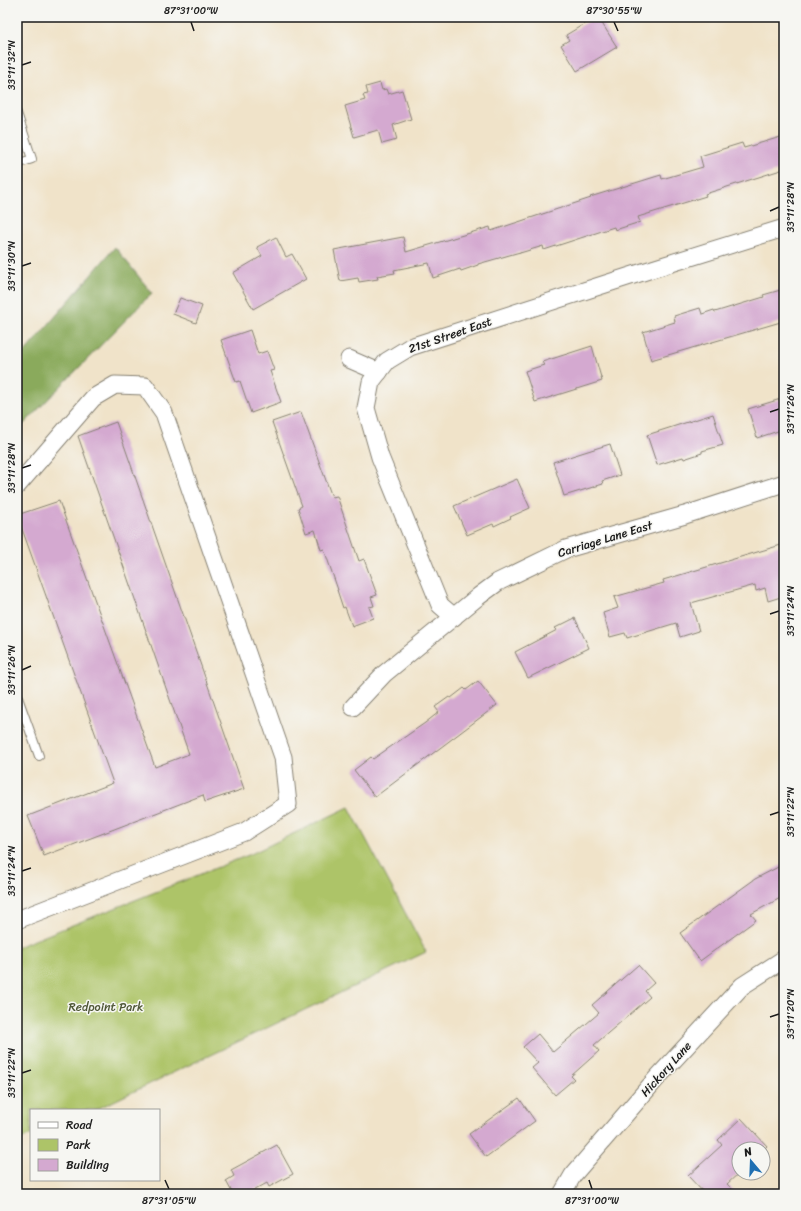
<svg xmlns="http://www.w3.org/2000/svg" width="801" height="1211" font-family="Sriracha,sans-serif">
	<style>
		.green { fill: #adc468; stroke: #647042 }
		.forest { fill: #8aaa5c; stroke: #53633c }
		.building { fill: #d4a9d0 }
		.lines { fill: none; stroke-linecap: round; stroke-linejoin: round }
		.lane-casing { stroke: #868072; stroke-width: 10 }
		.street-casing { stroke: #868072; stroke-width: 19 }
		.lane { stroke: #fff; stroke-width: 8 }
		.street { stroke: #fff; stroke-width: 17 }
		.ticks { fill: none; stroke: #1c1c1c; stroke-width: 1.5 }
		.labels { text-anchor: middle; stroke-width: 3; stroke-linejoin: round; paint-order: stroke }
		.street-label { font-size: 12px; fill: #1c1c1c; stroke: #f6f6f2 }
		.park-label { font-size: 12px; fill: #4f5737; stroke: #f6f6f2 }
		.neatline { fill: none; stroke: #1c1c1c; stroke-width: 1.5 }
		.ticks-label { font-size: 10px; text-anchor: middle; fill: #1c1c1c }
	</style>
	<rect width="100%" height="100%" fill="#f6f6f2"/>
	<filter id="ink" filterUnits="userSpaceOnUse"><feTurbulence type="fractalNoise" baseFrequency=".025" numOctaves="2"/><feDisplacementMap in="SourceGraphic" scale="8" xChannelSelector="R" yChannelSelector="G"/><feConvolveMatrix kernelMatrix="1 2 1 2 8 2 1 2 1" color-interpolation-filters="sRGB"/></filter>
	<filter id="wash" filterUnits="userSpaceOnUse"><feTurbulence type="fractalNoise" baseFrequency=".012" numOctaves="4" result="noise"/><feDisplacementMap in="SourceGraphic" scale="16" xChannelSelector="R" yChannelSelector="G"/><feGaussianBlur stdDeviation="0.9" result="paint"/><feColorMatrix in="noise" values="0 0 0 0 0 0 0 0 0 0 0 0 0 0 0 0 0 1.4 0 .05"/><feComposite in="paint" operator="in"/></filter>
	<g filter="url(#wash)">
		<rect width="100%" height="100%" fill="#f0e3c9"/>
		<path class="green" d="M349 807 426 952 95 1110H31V1135L17 1141V947L251 854Z"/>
		<path class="forest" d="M115 247 152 293 17 431V361Z"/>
		<g id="blocks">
			<g class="building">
				<path d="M596 17H598L617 47 577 71 561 45 569 40 566 35Z"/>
				<path d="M380 83 382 90 386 89 388 94 402 90 411 119 393 125 397 140 382 144 378 130 354 137 345 106 365 100 363 95 368 94 366 87Z"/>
				<path d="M784 136V169L705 194 706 196 638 217 640 222 615 230 614 227 544 250 543 246 520 253V252L478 264V265L461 271 460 269 433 278 429 263 394 270 395 273 377 276 378 279 359 282 358 278 340 281 334 250 403 237 406 252 490 227 491 231 591 198 590 197 661 175 662 179 703 167 700 156 742 143 744 148Z"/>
				<path d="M276 237 286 257 292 254 306 279 253 309 233 273 262 256 257 247Z"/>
				<path d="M784 289V321L651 360 643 332 675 322 674 316 700 308 702 314 714 310 715 312 764 297 763 295Z"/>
				<path d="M180 298 202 306 196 323 173 314Z"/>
				<path d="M250 330 258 354 267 351 274 370 270 371 281 402 251 413 240 381 236 382 221 340Z"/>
				<path d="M592 346 602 381 535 402 525 371 544 365 542 362Z"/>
				<path d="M784 398V429L757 438 748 409Z"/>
				<path d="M301 412 332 497 337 496 359 561 364 559 377 595 371 597 374 606 369 607 373 618 352 626 345 607 343 608 337 590H338L324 549 321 550 315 530 306 533 298 508 302 506 272 422Z"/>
				<path d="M713 414 723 445 702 451V453L684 459 683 457 657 465 647 435Z"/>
				<path d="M116 422 244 789 205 802 203 795 44 856 28 816 113 783 17 515 59 501 155 767 189 754 78 436Z"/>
				<path d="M610 444 620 475 602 481 603 484 564 496 553 462Z"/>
				<path d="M517 479 530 508 510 517 511 518 494 526 493 524 467 535 454 506Z"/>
				<path d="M781 545 784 556V596L768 601 765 588 756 591 755 585 691 603 699 631 680 637 676 623 627 638 625 633 610 637 603 613 618 608 614 597 664 583 663 580Z"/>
				<path d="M575 618 589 648 528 678 515 652 557 630 555 628Z"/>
				<path d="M478 681 497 705 375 797 354 770 371 757 373 759 425 723 439 712 435 707 449 697 451 698 464 688 466 690Z"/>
				<path d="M784 864V896L751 914 756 920 700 961 680 933 755 879Z"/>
				<path d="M638 965 654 983 645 991 650 997 594 1045 599 1051 571 1076 574 1079 555 1095 532 1068 538 1063 523 1047 538 1034 553 1052 599 1013 592 1005Z"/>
				<path d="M519 1098 535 1121 486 1157 469 1134Z"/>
				<path d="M741 1118 767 1146 763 1150V1149H739V1173L727 1184 737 1194H705L688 1176 722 1145 718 1140Z"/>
				<path d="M277 1145 293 1174 269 1187 267 1183 247 1194H233L226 1181 234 1176 231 1170Z"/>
			</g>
		</g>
	</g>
	<g filter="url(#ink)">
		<use href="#blocks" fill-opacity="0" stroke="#868072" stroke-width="1"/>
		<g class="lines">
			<g class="lane-casing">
				<g id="lane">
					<path d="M17 113 32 159 17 164"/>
					<path d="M17 695 39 756"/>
				</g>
			</g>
			<g class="street-casing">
				<g id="street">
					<path d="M349 359 379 372"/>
					<path d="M17 486 93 398 115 385 145 386 164 413 283 757 288 804 244 832 17 920"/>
					<path d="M454 617 440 605 380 457 366 408 371 382 387 361 410 347 649 270 784 228"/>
					<path d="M353 707 384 674 479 596 498 582 566 549 685 515 784 483"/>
					<path d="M562 1194 573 1175 656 1079 742 986 784 959"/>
				</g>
			</g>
			<use href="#lane" class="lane"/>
			<use href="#street" class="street"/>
		</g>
	</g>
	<path class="ticks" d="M191 22 194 31M614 22 618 31M22 65 31 62M770 211 779 207M22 266 31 263M770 412 779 409M22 468 31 465M770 614 779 611M22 670 31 666M770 815 779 812M22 871 31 868M770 1017 779 1014M22 1073 31 1070M165 1180 169 1189M589 1180 592 1189"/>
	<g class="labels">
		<g class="street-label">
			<text transform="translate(450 335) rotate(-19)" y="4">21st Street East</text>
			<text transform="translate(605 539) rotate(-17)" y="4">Carriage Lane East</text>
			<text transform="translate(666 1069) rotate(-48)" y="4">Hickory Lane</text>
		</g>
		<g class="park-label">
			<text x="106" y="1011">Redpoint Park</text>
		</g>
	</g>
	<rect width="801" height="1211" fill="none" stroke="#f6f6f2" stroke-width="44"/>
	<rect x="30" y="1109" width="130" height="72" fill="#f6f6f2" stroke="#9f9f9c"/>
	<rect x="38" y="1122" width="20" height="6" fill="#ffffff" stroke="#9f9f9c"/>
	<text x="66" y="1129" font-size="12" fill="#1c1c1c">Road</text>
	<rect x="38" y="1139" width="20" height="12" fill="#adc468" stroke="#9f9f9c"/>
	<text x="66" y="1149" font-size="12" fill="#1c1c1c">Park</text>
	<rect x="38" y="1159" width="20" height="12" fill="#d4a9d0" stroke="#9f9f9c"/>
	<text x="66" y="1169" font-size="12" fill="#1c1c1c">Building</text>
	<g transform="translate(751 1161) rotate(341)"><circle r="19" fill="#f6f6f2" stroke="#9f9f9c"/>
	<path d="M0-3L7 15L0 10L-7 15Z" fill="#1f6fb2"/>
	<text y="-6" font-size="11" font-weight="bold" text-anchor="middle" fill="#1c1c1c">N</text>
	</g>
	<rect x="22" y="22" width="757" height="1167" class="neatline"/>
	<g class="ticks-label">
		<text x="191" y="14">87°31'00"W</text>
		<text x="614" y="14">87°30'55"W</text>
		<text transform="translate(11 65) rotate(-90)" y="4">33°11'32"N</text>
		<text transform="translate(790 207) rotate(-90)" y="4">33°11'28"N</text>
		<text transform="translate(11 266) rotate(-90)" y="4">33°11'30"N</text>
		<text transform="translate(790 409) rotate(-90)" y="4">33°11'26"N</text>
		<text transform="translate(11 468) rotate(-90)" y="4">33°11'28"N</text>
		<text transform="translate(790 611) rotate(-90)" y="4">33°11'24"N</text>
		<text transform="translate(11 670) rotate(-90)" y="4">33°11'26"N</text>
		<text transform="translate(790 812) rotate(-90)" y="4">33°11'22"N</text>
		<text transform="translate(11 871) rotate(-90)" y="4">33°11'24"N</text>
		<text transform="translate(790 1014) rotate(-90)" y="4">33°11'20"N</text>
		<text transform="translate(11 1073) rotate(-90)" y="4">33°11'22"N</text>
		<text x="169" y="1204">87°31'05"W</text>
		<text x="592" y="1204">87°31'00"W</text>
	</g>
</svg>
